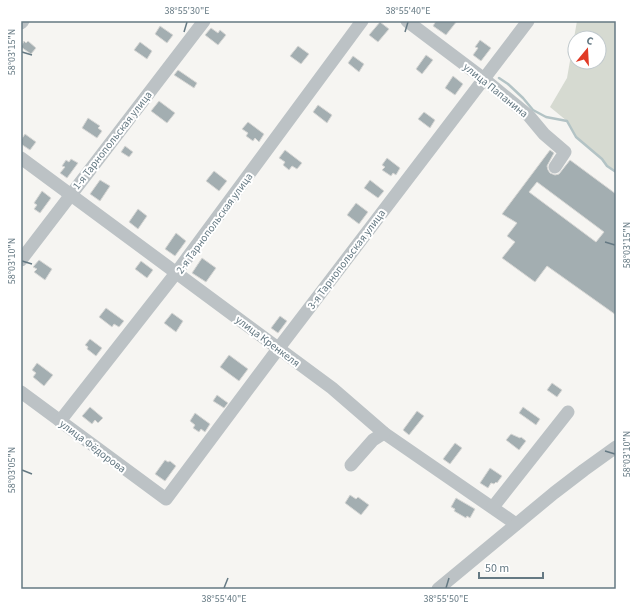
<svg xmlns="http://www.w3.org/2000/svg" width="637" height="610" font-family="'Source Sans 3',sans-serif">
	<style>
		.green { fill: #d6dad1; fill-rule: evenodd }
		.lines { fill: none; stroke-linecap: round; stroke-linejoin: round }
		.stream { stroke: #b3c3c5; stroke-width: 2.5 }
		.building { fill: #a3aeb1; stroke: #d7d7d5; fill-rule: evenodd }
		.minor { stroke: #bcc2c5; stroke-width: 13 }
		.ticks { fill: none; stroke: #657983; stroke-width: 1.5 }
		.labels { text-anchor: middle; stroke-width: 4; stroke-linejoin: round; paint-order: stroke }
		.street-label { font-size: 11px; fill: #657983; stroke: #fff }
		.neatline { fill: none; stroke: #657983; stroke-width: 1.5 }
		.ticks-label { font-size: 10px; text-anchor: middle; fill: #657983 }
	</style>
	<rect width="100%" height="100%" fill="#f6f5f2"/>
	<path class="green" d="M577 21H616V172L607 166 602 159 576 137 567 121 550 107 567 78ZM575 38H599V62H575Z"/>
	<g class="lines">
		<path class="stream" d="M499 78 508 84 523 98 533 110 546 117 567 121 576 137 602 159 607 166 616 172"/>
	</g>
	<g class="building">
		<path d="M436 21H457L446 35 433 26Z"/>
		<path d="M380 22 389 29 378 42 369 35Z"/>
		<path d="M160 26 173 35 167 43 155 34Z"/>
		<path d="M211 28 218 33 220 30 226 35 218 45 205 35Z"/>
		<path d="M480 40 491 48 481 61 473 55 478 48 475 47Z"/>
		<path d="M24 41 26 43 28 41 36 48 31 54 21 47Z"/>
		<path d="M140 42 152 51 147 59 134 50Z"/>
		<path d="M298 46 309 54 301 64 290 56Z"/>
		<path d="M426 55 433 60 422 74 416 69Z"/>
		<path d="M353 56 364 64 359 72 348 63Z"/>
		<path d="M178 70 197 83 194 88 174 75Z"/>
		<path d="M453 76 463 84 455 95 445 88Z"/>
		<path d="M159 101 175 113 167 123 151 111Z"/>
		<path d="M318 105 332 115 327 123 313 112Z"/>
		<path d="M424 112 435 120 430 128 418 119Z"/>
		<path d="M88 118 100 126 98 128 102 131 97 138 82 128Z"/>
		<path d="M248 122 264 134 259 142 255 138 253 141 246 136 248 133 242 129Z"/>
		<path d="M25 134 36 142 30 150 21 144V140Z"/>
		<path d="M125 146 133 152 129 157 121 152Z"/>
		<path d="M285 150 302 163 297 169 292 166 289 170 283 165 285 162 279 158Z"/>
		<path d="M550 150 554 153 547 166 548 170 550 173 555 175 559 174 570 160 616 194V315L547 266 535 282 502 258 515 242 507 236 517 223 502 214ZM537 182 604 232 596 242 529 192Z"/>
		<path d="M387 158 400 168 396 175 393 173 391 176 382 170 385 167 382 165Z"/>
		<path d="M71 159 78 163 67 178 60 173 65 167 62 166 66 160 69 162Z"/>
		<path d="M214 171 227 181 219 191 206 181Z"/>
		<path d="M100 180 110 186 100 201 90 194Z"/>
		<path d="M370 180 384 191 378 198 364 188Z"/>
		<path d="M42 191 51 198 40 213 34 209 37 205 34 203Z"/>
		<path d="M356 203 368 212 359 224 347 215Z"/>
		<path d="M138 209 147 216 138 229 129 222Z"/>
		<path d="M176 233 186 241 175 256 165 249Z"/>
		<path d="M202 258 216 268 206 282 192 273Z"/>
		<path d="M39 260 52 269 45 280 34 272 37 269 33 267Z"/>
		<path d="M141 261 153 270 147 278 135 269Z"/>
		<path d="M106 308 124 321 119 327 114 324 112 327 99 317Z"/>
		<path d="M172 313 183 321 176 332 164 323Z"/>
		<path d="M280 316 287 321 278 333 271 328Z"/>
		<path d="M90 339 102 348 96 356 87 349 88 347 85 345Z"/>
		<path d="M229 355 248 369 239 381 220 367Z"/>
		<path d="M37 363 53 375 44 386 33 377 36 373 32 370Z"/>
		<path d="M552 383 562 390 557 397 547 390Z"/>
		<path d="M217 395 228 403 224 408 213 401Z"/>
		<path d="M90 407 103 418 98 423 95 420 92 424 82 416Z"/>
		<path d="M523 407 540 419 536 425 519 413Z"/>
		<path d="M417 411 424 416 409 435 403 430Z"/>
		<path d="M195 413 210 424 205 432 201 429 199 432 193 428 195 425 190 421Z"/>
		<path d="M511 434 520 438 521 437 526 441 519 450 506 440Z"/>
		<path d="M455 443 462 448 450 464 443 459Z"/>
		<path d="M165 460 168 462 170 461 176 466 165 481 155 474Z"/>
		<path d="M490 468 502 476 497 483 496 482 494 484 491 483 488 488 480 483Z"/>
		<path d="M350 495 356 499 358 497 369 505 361 515 345 503Z"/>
		<path d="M456 498 475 509 470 518 467 516 466 518 454 511 455 509 451 507Z"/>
	</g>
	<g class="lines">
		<g class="minor">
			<path d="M407 21 484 79 529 116 544 134 565 152 555 167"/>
			<path d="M21 23 23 21"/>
			<path d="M21 158 332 388 384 433 516 524"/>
			<path d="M21 260 204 21"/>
			<path d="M21 392 166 499 278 349 528 21"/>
			<path d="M60 421 176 273 362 21"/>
			<path d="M351 465 373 440 384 433"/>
			<path d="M493 507 568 412"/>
			<path d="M438 589 554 493 584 470 616 447"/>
		</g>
	</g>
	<path class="ticks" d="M184 32 187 22M405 32 408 22M22 52 32 55M605 242 615 245M22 261 32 264M605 451 615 454M22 470 32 474M224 588 228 578M446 588 449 578"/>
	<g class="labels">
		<g class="street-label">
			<text transform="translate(496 90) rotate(39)" y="4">улица Папанина</text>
			<text transform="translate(112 140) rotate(-52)" y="4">1-я Тарнопольская улица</text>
			<text transform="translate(214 223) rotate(-54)" y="4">2-я Тарнопольская улица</text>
			<text transform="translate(346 259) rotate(-53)" y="4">3-я Тарнопольская улица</text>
			<text transform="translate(268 341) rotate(37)" y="4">улица Кренкеля</text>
			<text transform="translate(93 446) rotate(37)" y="4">улица Фёдорова</text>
		</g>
	</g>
	<rect width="637" height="610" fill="none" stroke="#ffffff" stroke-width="44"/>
	<g transform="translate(587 50) rotate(18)"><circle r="19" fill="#ffffff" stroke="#c1c9cd"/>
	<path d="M0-3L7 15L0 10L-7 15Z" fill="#e13a26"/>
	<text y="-6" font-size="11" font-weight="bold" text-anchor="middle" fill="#657983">С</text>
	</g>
	<path d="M479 572v6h64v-6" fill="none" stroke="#657983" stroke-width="2"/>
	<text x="485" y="572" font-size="12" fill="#657983" stroke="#ffffff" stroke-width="3" paint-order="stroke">50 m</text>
	<rect x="22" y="22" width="593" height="566" class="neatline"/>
	<g class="ticks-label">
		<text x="187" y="14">38°55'30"E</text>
		<text x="408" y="14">38°55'40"E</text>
		<text transform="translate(11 52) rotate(-90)" y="4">58°03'15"N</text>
		<text transform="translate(626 245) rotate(-90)" y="4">58°03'15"N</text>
		<text transform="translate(11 261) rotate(-90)" y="4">58°03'10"N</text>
		<text transform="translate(626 454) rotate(-90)" y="4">58°03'10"N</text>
		<text transform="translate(11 470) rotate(-90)" y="4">58°03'05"N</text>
		<text x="224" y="602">38°55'40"E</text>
		<text x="446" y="602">38°55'50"E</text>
	</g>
</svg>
